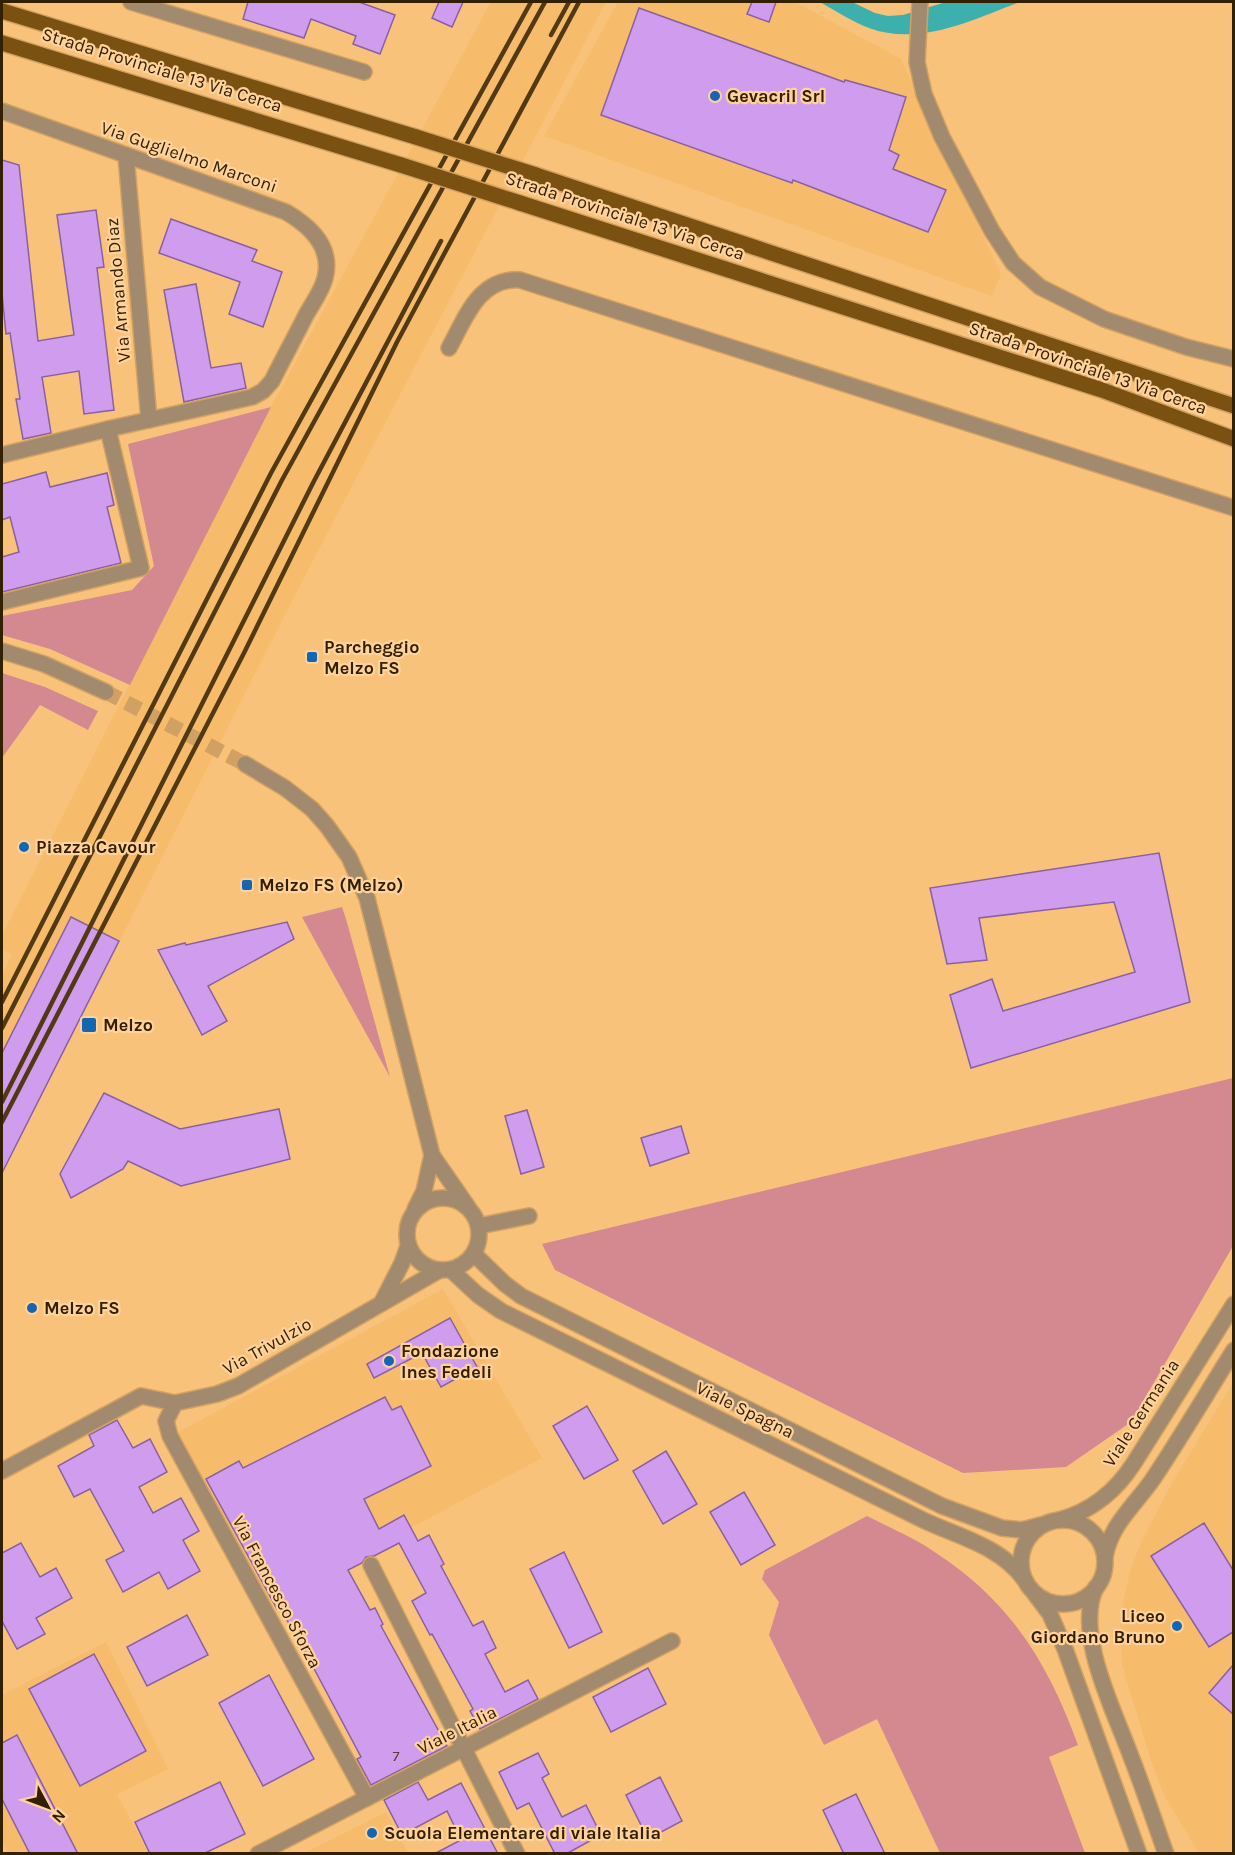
<svg xmlns="http://www.w3.org/2000/svg" width="1235" height="1855" font-family="Karla,sans-serif">
	<style>
		.built { fill: #f6bb6b }
		.green { fill: #d48890 }
		.water { fill: #3db0ad }
		.building { fill: #d09cee; stroke: #8a60a2; stroke-width: 1.5 }
		.lines { fill: none; stroke-linecap: round; stroke-linejoin: round }
		.minor-tunnel { stroke: #d1a163; stroke-width: 15; stroke-dasharray: 15 8; stroke-linecap: butt }
		.minor-casing { stroke: #d1a163; stroke-width: 18 }
		.primary-casing { stroke: #d1a163; stroke-width: 18 }
		.minor { stroke: #a18a6e; stroke-width: 15 }
		.primary { stroke: #7a5111; stroke-width: 15 }
		.rail { stroke: #523914; stroke-width: 4.5 }
		.primary-bridge-casing { stroke: #d1a163; stroke-width: 18; stroke-linecap: butt }
		.primary-bridge { stroke: #7a5111; stroke-width: 15 }
		.poi-dot { fill: #1466b4; stroke: #fed29a; stroke-width: 2 }
		.labels { text-anchor: middle; stroke-width: 4.5; stroke-linejoin: round; paint-order: stroke }
		.number-label { font-size: 15px; fill: #5a3e3c }
		.street-label { font-size: 18px; fill: #331f01; stroke: #fed29a }
		.poi-label { font-size: 18px; font-weight: bold; fill: #331f01; stroke: #fed29a; text-anchor: start }
	</style>
	<rect width="100%" height="100%" fill="#f9c27b"/>
	<g class="built">
		<path d="M491 2H606L298 589 2 1173V975L12 954 2 949V935L271 407Z"/>
		<path d="M618 2H795L901 59 1001 274 992 296 544 136Z"/>
		<path d="M443 1289 542 1458 269 1603 173 1435Z"/>
		<path d="M1233 1383V1853H1199L1164 1795 1151 1761 1122 1665 1120 1617 1130 1572 1141 1542 1172 1483Z"/>
		<path d="M106 1642 168 1769 117 1794 148 1853H8L2 1841V1695Z"/>
		<path d="M386 1812 408 1853H305Z"/>
	</g>
	<g class="green">
		<path d="M271 407 130 685 50 649 2 635V616L132 590 154 566 128 444Z"/>
		<path d="M2 673 45 687 98 711 88 730 40 705 2 758Z"/>
		<path d="M342 907 346 919 390 1077 302 917Z"/>
		<path d="M1233 1078V1246L1131 1422 1066 1467 963 1473 555 1270 542 1244Z"/>
		<path d="M867 1516C890 1528 915 1538 936 1553 1011 1602 1048 1663 1078 1745L1049 1757 1085 1853H940L877 1719 824 1745 769 1635 779 1602 762 1579 765 1570Z"/>
	</g>
	<path class="water" d="M820 2H852L875 13 888 16 903 15 946 2H1020C974 19 920 47 869 28 855 23 834 10 820 2Z"/>
	<g class="building">
		<path d="M248 2H359L395 15 380 54 353 44 356 36 311 19 304 38 243 19Z"/>
		<path d="M439 2H463L452 27 432 18Z"/>
		<path d="M752 2H776L769 22 747 14Z"/>
		<path d="M639 8 844 82 845 80 906 97 889 150 899 155 893 169 946 190 928 232 793 180 792 183 601 115Z"/>
		<path d="M2 160 19 165 38 341 74 335 57 215 96 210 104 267 97 268 114 410 84 414 79 371 42 377 51 433 23 439 16 399H20L10 333 6 334 2 294Z"/>
		<path d="M171 219 257 250 252 261 282 272 263 327 229 314 240 282 159 253Z"/>
		<path d="M196 284 211 368 241 363 246 388 184 402 164 290Z"/>
		<path d="M46 472 50 487 107 473 114 505 107 507 121 563 2 592V557L19 552 10 517 2 520V484Z"/>
		<path d="M1159 853 1190 1002 971 1068 950 995 992 979 1003 1011 1135 972 1114 902 979 918 987 960 947 964 930 888Z"/>
		<path d="M71 917 119 941 2 1173V1053Z"/>
		<path d="M287 922 294 939 208 986 227 1021 202 1035 158 950 185 943 186 945 208 940Z"/>
		<path d="M104 1093 180 1129 279 1109 290 1159 181 1186 128 1161 123 1169 71 1198 60 1174Z"/>
		<path d="M527 1110 544 1167 521 1174 505 1116Z"/>
		<path d="M681 1126 689 1153 650 1166 641 1138Z"/>
		<path d="M450 1318 477 1367 441 1387 422 1353 374 1378 367 1364Z"/>
		<path d="M385 1397 392 1410 401 1406 431 1466 364 1499 379 1529 404 1515 418 1541 429 1535 444 1564 441 1566 473 1626 483 1621 496 1648 485 1654 505 1692 528 1680 538 1699 480 1729 470 1711 473 1709 432 1634 430 1635 412 1601 426 1593 399 1543 374 1556 366 1557 362 1563 348 1570 370 1610 375 1608 383 1624 381 1626 447 1746 371 1785 357 1759 361 1757 303 1648 280 1608 277 1609 206 1479 239 1461 243 1468Z"/>
		<path d="M587 1406 618 1460 584 1479 553 1426Z"/>
		<path d="M117 1420 133 1448 150 1439 167 1472 139 1487 153 1513 181 1498 199 1531 183 1540 200 1571 168 1589 159 1572 123 1592 106 1560 124 1551 90 1489 74 1497 58 1466 94 1446 89 1435Z"/>
		<path d="M666 1451 697 1504 663 1524 633 1471Z"/>
		<path d="M744 1492 775 1545 741 1565 710 1512Z"/>
		<path d="M1204 1523 1233 1570V1632L1209 1647 1151 1556Z"/>
		<path d="M21 1543 40 1577 56 1568 72 1598 36 1618 45 1634 17 1649 2 1621V1553Z"/>
		<path d="M564 1552 602 1632 569 1648 530 1569Z"/>
		<path d="M187 1615 208 1655 147 1686 127 1647Z"/>
		<path d="M94 1654 146 1751 80 1786 29 1689Z"/>
		<path d="M1233 1665V1714L1209 1693Z"/>
		<path d="M648 1668 666 1704 611 1732 593 1697Z"/>
		<path d="M269 1675 314 1759 263 1786 219 1703Z"/>
		<path d="M17 1735 78 1854H30L2 1799V1743Z"/>
		<path d="M538 1753 549 1774 542 1778 562 1817 586 1805 601 1835 566 1854H555L529 1803 517 1809 499 1772Z"/>
		<path d="M660 1777 682 1821 648 1839 626 1795Z"/>
		<path d="M220 1782 245 1834 203 1854H150L135 1822Z"/>
		<path d="M418 1782 428 1800 461 1783 498 1854H434L461 1840 447 1811 402 1835 384 1800Z"/>
		<path d="M856 1794 885 1854H844L823 1810Z"/>
	</g>
	<g class="lines">
		<path class="minor-tunnel" d="M106 692 245 764"/>
		<g class="minor-casing">
			<g id="minor">
				<path d="M131 2 364 72"/>
				<path d="M920 2 917 62 924 94 942 137 992 231 1013 263 1040 287 1104 319 1186 347 1234 359"/>
				<path d="M2 111 286 212C310 226 333 247 325 278 322 291 312 304 306 315 295 337 283 359 272 381L263 391 252 397 108 429 2 455"/>
				<path d="M126 156 149 420"/>
				<path d="M449 348C465 319 479 277 520 280L1234 508"/>
				<path d="M2 602 141 568 108 429"/>
				<path d="M2 651 44 664 106 692"/>
				<path d="M245 764 285 788 312 809 327 826 349 857 367 898 432 1155 468 1207"/>
				<circle cx="443" cy="1234" r="36"/>
				<path d="M415 1209 424 1191 432 1155"/>
				<path d="M479 1226 529 1216"/>
				<path d="M474 1254 505 1284 521 1296 942 1506 1002 1528 1022 1530 1041 1525"/>
				<path d="M451 1270 478 1295 501 1311 923 1520C959 1537 1000 1546 1024 1579"/>
				<path d="M382 1302 402 1263 408 1246"/>
				<path d="M175 1403 166 1421 170 1436 367 1798"/>
				<path d="M2 1471 141 1396 175 1403 217 1394 238 1386 438 1271"/>
				<circle cx="1063" cy="1562" r="42"/>
				<path d="M1059 1520C1092 1511 1116 1491 1134 1463L1234 1304"/>
				<path d="M1105 1557C1110 1525 1135 1505 1153 1479 1181 1437 1207 1393 1234 1350"/>
				<path d="M371 1565 517 1854"/>
				<path d="M1096 1587C1074 1633 1114 1710 1130 1754 1143 1787 1154 1820 1166 1854"/>
				<path d="M1035 1594 1050 1614 1065 1649 1139 1854"/>
				<path d="M258 1854 672 1641"/>
			</g>
		</g>
		<g class="primary-casing">
			<g id="primary">
				<path d="M2 11 416 137"/>
				<path d="M2 43 401 165"/>
				<path d="M536 175 1234 406"/>
				<path d="M520 203 1102 390 1234 439"/>
			</g>
		</g>
		<use href="#minor" class="minor"/>
		<use href="#primary" class="primary"/>
		<g class="rail">
			<path d="M551 35 569 2"/>
			<path d="M2 1002 271 473 531 2"/>
			<path d="M2 1028 282 480 545 2"/>
			<path d="M2 1102 314 481 441 241"/>
			<path d="M2 1122 244 653 397 342 579 2"/>
		</g>
		<g class="primary-bridge-casing">
			<g id="primary-bridge">
				<path d="M416 137 536 175"/>
				<path d="M401 165 520 203"/>
			</g>
		</g>
		<use href="#primary-bridge" class="primary-bridge"/>
	</g>
	<g class="poi-dot">
		<circle cx="715" cy="96" r="6"/>
		<rect x="306" y="651" width="12" height="12" rx="3"/>
		<circle cx="24" cy="847" r="6"/>
		<rect x="241" y="879" width="12" height="12" rx="3"/>
		<rect x="81" y="1017" width="16" height="16" rx="3"/>
		<circle cx="32" cy="1308" r="6"/>
		<circle cx="389" cy="1361" r="6"/>
		<circle cx="1177" cy="1626" r="6"/>
		<circle cx="372" cy="1833" r="6"/>
	</g>
	<g class="labels">
		<g class="number-label">
			<text x="396" y="1761">7</text>
		</g>
		<g class="street-label">
			<text transform="translate(162 70) rotate(17)" y="6">Strada Provinciale 13 Via Cerca</text>
			<text transform="translate(189 157) rotate(19)" y="6">Via Guglielmo Marconi</text>
			<text transform="translate(625 216) rotate(18)" y="6">Strada Provinciale 13 Via Cerca</text>
			<text transform="translate(118 290) rotate(-95)" y="6">Via Armando Diaz</text>
			<text transform="translate(1088 368) rotate(19)" y="6">Strada Provinciale 13 Via Cerca</text>
			<text transform="translate(267 1346) rotate(-29)" y="6">Via Trivulzio</text>
			<text transform="translate(745 1410) rotate(26)" y="6">Viale Spagna</text>
			<text transform="translate(1141 1413) rotate(-57)" y="6">Viale Germania</text>
			<text transform="translate(277 1592) rotate(62)" y="6">Via Francesco Sforza</text>
			<text transform="translate(457 1730) rotate(-27)" y="6">Viale Italia</text>
		</g>
		<g class="poi-label">
			<text x="727" y="102">Gevacril Srl</text>
			<text x="324" y="653">Parcheggio<tspan x="324" dy="21">Melzo FS</tspan></text>
			<text x="36" y="853">Piazza Cavour</text>
			<text x="259" y="891">Melzo FS (Melzo)</text>
			<text x="103" y="1031">Melzo</text>
			<text x="44" y="1314">Melzo FS</text>
			<text x="401" y="1357">Fondazione<tspan x="401" dy="21">Ines Fedeli</tspan></text>
			<text x="1165" y="1622" text-anchor="end">Liceo<tspan x="1165" dy="21">Giordano Bruno</tspan></text>
			<text x="384" y="1839">Scuola Elementare di viale Italia</text>
		</g>
	</g>
	<rect width="1235" height="1855" fill="none" stroke="#331f01" stroke-width="6"/>
	<g transform="translate(48 1807) rotate(131)" stroke="#fed29a" stroke-width="4.5" paint-order="stroke">
	<path d="M0-4.5L10 22L0 15L-10 22Z" fill="#331f01"/>
	<text y="-9" font-size="16" font-weight="bold" text-anchor="middle" fill="#331f01">N</text>
	</g>
</svg>
